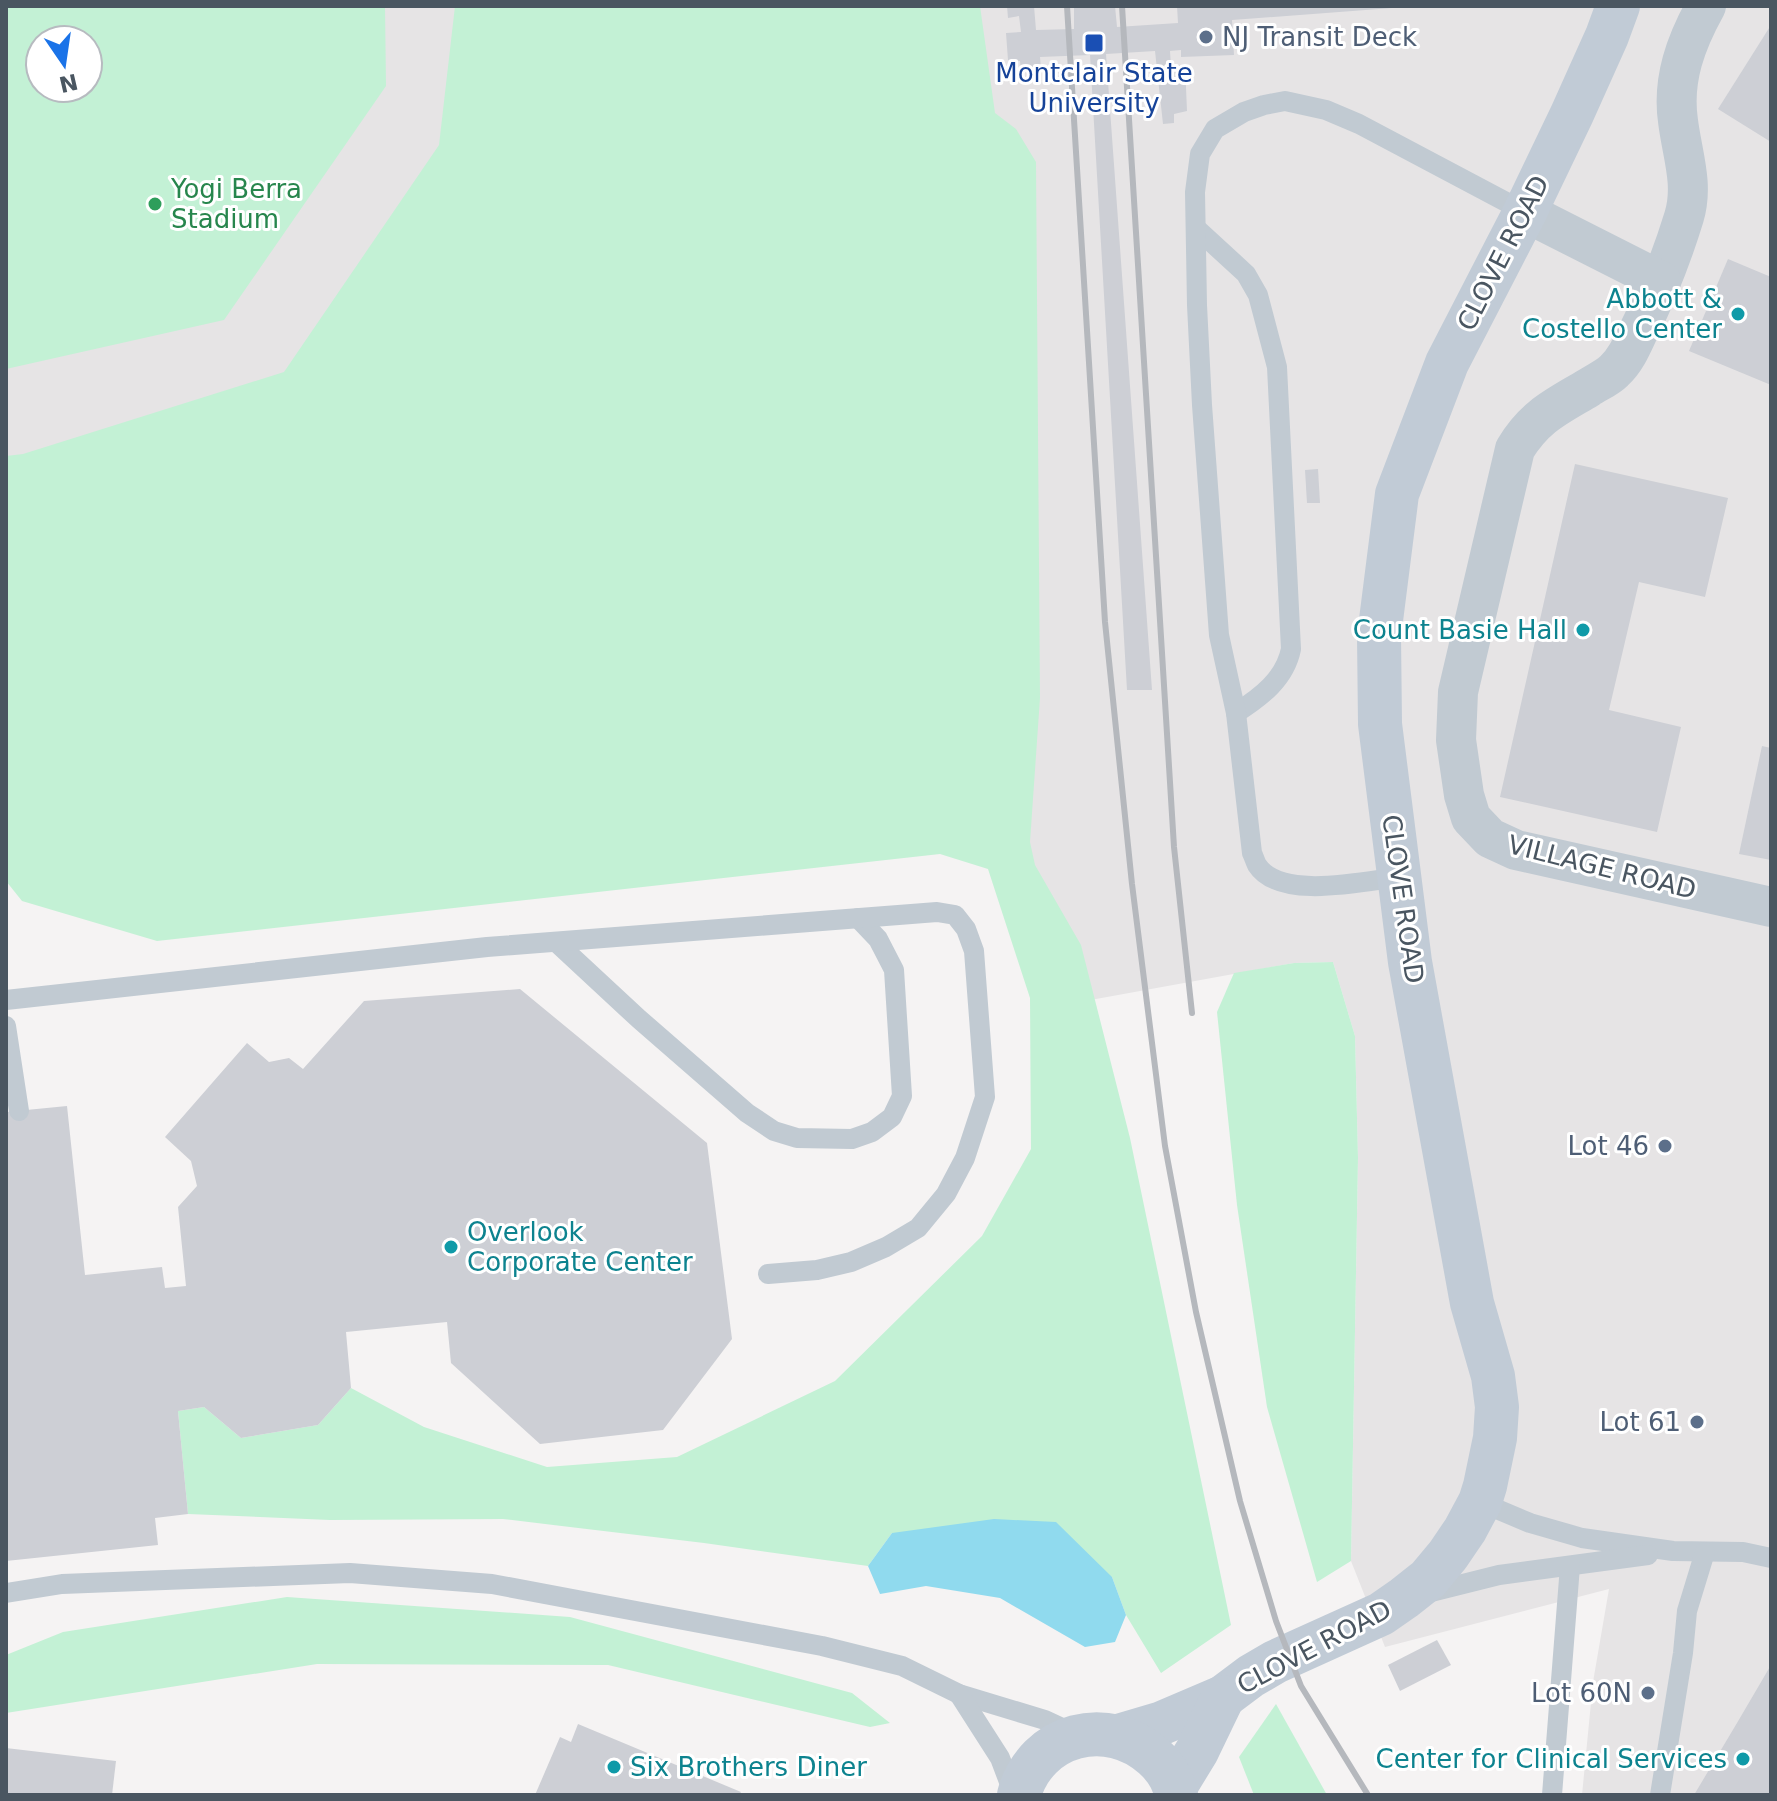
<svg xmlns="http://www.w3.org/2000/svg" width="1777" height="1801" font-family="'DejaVu Sans',sans-serif">
	<style>
		.education { fill: #e6e4e5; fill-rule: evenodd }
		.green { fill: #c3f1d5; fill-rule: evenodd }
		.water { fill: #90daee }
		.building { fill: #cdcfd5 }
		.lines { fill: none; stroke-linecap: round; stroke-linejoin: round }
		.lane { stroke: #c1cad2; stroke-width: 20 }
		.street { stroke: #c1cad2; stroke-width: 40 }
		.secondary { stroke: #c1cbd6; stroke-width: 44 }
		.rail { stroke: #b5b8bd; stroke-width: 6 }
		.service-dot { fill: #5c6f8a; stroke: #fff; stroke-width: 3 }
		.transit-dot { fill: #1a4fb4; stroke: #fff; stroke-width: 3 }
		.leisure-dot { fill: #2e9e5b; stroke: #fff; stroke-width: 3 }
		.culture-dot { fill: #0f9aa8; stroke: #fff; stroke-width: 3 }
		.labels { text-anchor: middle; stroke-width: 6; stroke-linejoin: round; paint-order: stroke }
		.service-label { font-size: 26px; fill: #4e5e75; stroke: #fff; text-anchor: end }
		.transit-label { font-size: 26px; fill: #164399; stroke: #fff }
		.leisure-label { font-size: 26px; fill: #27864d; stroke: #fff; text-anchor: start }
		.street-label { font-size: 26px; fill: #4a5661; stroke: #fff }
		.culture-label { font-size: 26px; fill: #0d838f; stroke: #fff; text-anchor: end }
	</style>
	<rect width="100%" height="100%" fill="#f5f3f3"/>
	<path class="education" d="M6 6H1771V1795H1582L1593 1682 1609 1589 1385 1647 1351 1561 1358 1158 1355 1036 1333 962 1294 963 1063 1005 1034 865 6 504ZM40 40H88V88H40Z"/>
	<g class="green">
		<path d="M6 6H385L386 86 224 320 6 369ZM40 40H88V88H40Z"/>
		<path d="M455 6H980L995 113 1016 129 1036 162 1040 698 1030 842 1035 865 1081 945 1130 1138 1231 1625 1161 1673 1126 1615 1112 1577 892 1533 868 1566 704 1543 503 1519 330 1520 188 1514 178 1411 204 1407 241 1438 318 1425 351 1388 424 1427 547 1467 677 1457 835 1381 982 1236 1031 1149 1030 998 988 869 940 854 157 941 22 901 6 881V456L23 454 284 372 439 145Z"/>
		<path d="M1333 962 1355 1036 1358 1158 1351 1561 1317 1582 1267 1407 1237 1205 1217 1012 1234 973 1294 963Z"/>
		<path d="M287 1597 570 1617 852 1693 890 1723 870 1727 608 1665 317 1664 6 1713V1655L63 1632Z"/>
		<path d="M1276 1704 1327 1795H1254L1239 1757Z"/>
	</g>
	<path class="water" d="M994 1519 1056 1522 1112 1577 1126 1615 1115 1642 1085 1647 1000 1598 926 1586 880 1594 868 1566 892 1533Z"/>
	<g class="building">
		<path d="M1007 6H1034L1036 30 1074 29V7L1079 6H1115L1117 27 1178 23 1177 6H1392V8L1232 20 1234 55 1181 57V50L1170 51 1171 67 1185 64 1187 111 1174 114V123L1163 124 1155 51 1106 54 1152 690H1127L1090 55 1040 57 1041 69 1021 71 1020 61 1008 60 1006 33 1021 32 1019 16 1008 18Z"/>
		<path d="M1771 25V142L1718 109Z"/>
		<path d="M1728 259 1771 277V385L1689 351Z"/>
		<path d="M1575 464 1728 498 1705 597 1639 582 1609 710 1681 727 1657 832 1500 797Z"/>
		<path d="M1318 469 1320 503H1307L1305 470Z"/>
		<path d="M1762 746 1771 748V860L1739 854Z"/>
		<path d="M520 989 707 1143 732 1339 663 1430 540 1444 451 1363 447 1322 346 1332 351 1388 318 1425 241 1438 204 1407 178 1411 188 1514 155 1518 158 1545 6 1561V1112L67 1106 85 1275 162 1267 165 1288 186 1286 178 1207 197 1186 191 1161 165 1137 247 1043 269 1062 289 1058 303 1069 364 1001Z"/>
		<path d="M1437 1640 1451 1665 1400 1691 1388 1665Z"/>
		<path d="M1771 1665V1795H1694L1737 1723Z"/>
		<path d="M578 1724 741 1792 739 1795H535L560 1737 571 1742Z"/>
		<path d="M6 1748 116 1761 112 1795H6Z"/>
	</g>
	<g class="lines">
		<g class="lane">
			<path d="M1196 228 1246 274 1258 295 1277 367 1291 649C1285 679 1261 697 1236 713"/>
			<path d="M1400 877C1365 881 1280 901 1257 865 1255 861 1254 857 1252 853L1236 713 1219 635 1202 405 1197 305 1195 192 1200 154 1215 129 1244 112 1264 105 1285 101 1326 110 1359 124 1525 212"/>
			<path d="M556 942 639 1019 747 1113 774 1131 797 1138 852 1139 872 1132 892 1117 902 1096 894 970 878 939 858 918"/>
			<path d="M6 1000 487 947 937 912 955 915 966 929 974 951 985 1097 965 1158 946 1194 918 1228 886 1247 851 1262 817 1270 768 1274"/>
			<path d="M6 1026 19 1111"/>
			<path d="M1480 1502 1530 1523 1582 1538 1673 1551 1743 1552 1771 1558"/>
			<path d="M6 1593 62 1584 350 1573 492 1584 822 1646 902 1666 959 1694 1045 1720 1075 1734"/>
			<path d="M1423 1594 1499 1575 1648 1555"/>
			<path d="M959 1694 1000 1758 1014 1795"/>
			<path d="M1552 1795 1570 1566"/>
			<path d="M1660 1795 1683 1653 1687 1611 1705 1552"/>
		</g>
		<g class="street">
			<path d="M1706 6C1686 42 1672 79 1678 121 1682 154 1694 184 1684 217 1672 256 1657 294 1639 330 1632 345 1626 360 1614 371 1607 378 1597 382 1588 388 1556 407 1535 416 1515 449L1458 692 1456 740 1464 795 1471 818 1490 838 1516 850 1771 907"/>
			<path d="M1525 212 1661 281"/>
		</g>
		<g class="secondary">
			<path d="M1118 1736 1162 1723 1223 1697 1251 1676 1275 1662 1381 1614 1404 1598 1428 1579 1448 1555 1465 1530 1480 1502 1485 1486 1495 1438 1497 1407 1493 1376 1472 1303 1410 962 1380 724 1379 636 1397 494 1447 363 1525 212 1572 114 1607 36 1618 6"/>
			<path d="M1175 1787 1197 1751 1223 1697"/>
			<path d="M1019 1795C1036 1733 1108 1715 1154 1757 1165 1767 1174 1781 1176 1795"/>
		</g>
		<g class="rail">
			<path d="M1067 6 1105 622 1132 884 1165 1146 1196 1312 1240 1501 1276 1621 1301 1686 1368 1795"/>
			<path d="M1122 6 1174 847 1192 1013"/>
		</g>
	</g>
	<g class="service-dot">
		<circle cx="1206" cy="37" r="8"/>
		<circle cx="1665" cy="1146" r="8"/>
		<circle cx="1697" cy="1422" r="8"/>
		<circle cx="1648" cy="1693" r="8"/>
	</g>
	<rect class="transit-dot" x="1084" y="33" width="20" height="20" rx="4"/>
	<circle class="leisure-dot" cx="155" cy="204" r="8"/>
	<g class="culture-dot">
		<circle cx="1738" cy="314" r="8"/>
		<circle cx="1583" cy="630" r="8"/>
		<circle cx="451" cy="1247" r="8"/>
		<circle cx="1743" cy="1759" r="8"/>
		<circle cx="614" cy="1767" r="8"/>
	</g>
	<g class="labels">
		<g class="service-label">
			<text x="1222" y="46" text-anchor="start">NJ Transit Deck</text>
			<text x="1649" y="1155">Lot 46</text>
			<text x="1681" y="1431">Lot 61</text>
			<text x="1632" y="1702">Lot 60N</text>
		</g>
		<g class="transit-label">
			<text x="1094" y="82">Montclair State<tspan x="1094" dy="30">University</tspan></text>
		</g>
		<g class="leisure-label">
			<text x="171" y="198">Yogi Berra<tspan x="171" dy="30">Stadium</tspan></text>
		</g>
		<g class="street-label">
			<text transform="translate(1503 253) rotate(-63)" y="9">CLOVE ROAD</text>
			<text transform="translate(1602 867) rotate(14)" y="9">VILLAGE ROAD</text>
			<text transform="translate(1403 899) rotate(82)" y="9">CLOVE ROAD</text>
			<text transform="translate(1314 1647) rotate(-28)" y="9">CLOVE ROAD</text>
		</g>
		<g class="culture-label">
			<text x="1722" y="308">Abbott &amp;<tspan x="1722" dy="30">Costello Center</tspan></text>
			<text x="1567" y="639">Count Basie Hall</text>
			<text x="467" y="1241" text-anchor="start">Overlook<tspan x="467" dy="30">Corporate Center</tspan></text>
			<text x="1727" y="1768">Center for Clinical Services</text>
			<text x="630" y="1776" text-anchor="start">Six Brothers Diner</text>
		</g>
	</g>
	<rect width="1777" height="1801" fill="none" stroke="#4a5661" stroke-width="16"/>
	<g transform="translate(64 64) rotate(167)"><circle r="38" fill="#ffffff" stroke="#b7bbc0" stroke-width="2"/>
	<path d="M0-6L14 30L0 20L-14 30Z" fill="#1a73e8"/>
	<text y="-12" font-size="22" font-weight="bold" text-anchor="middle" fill="#4a5661">N</text>
	</g>
</svg>
